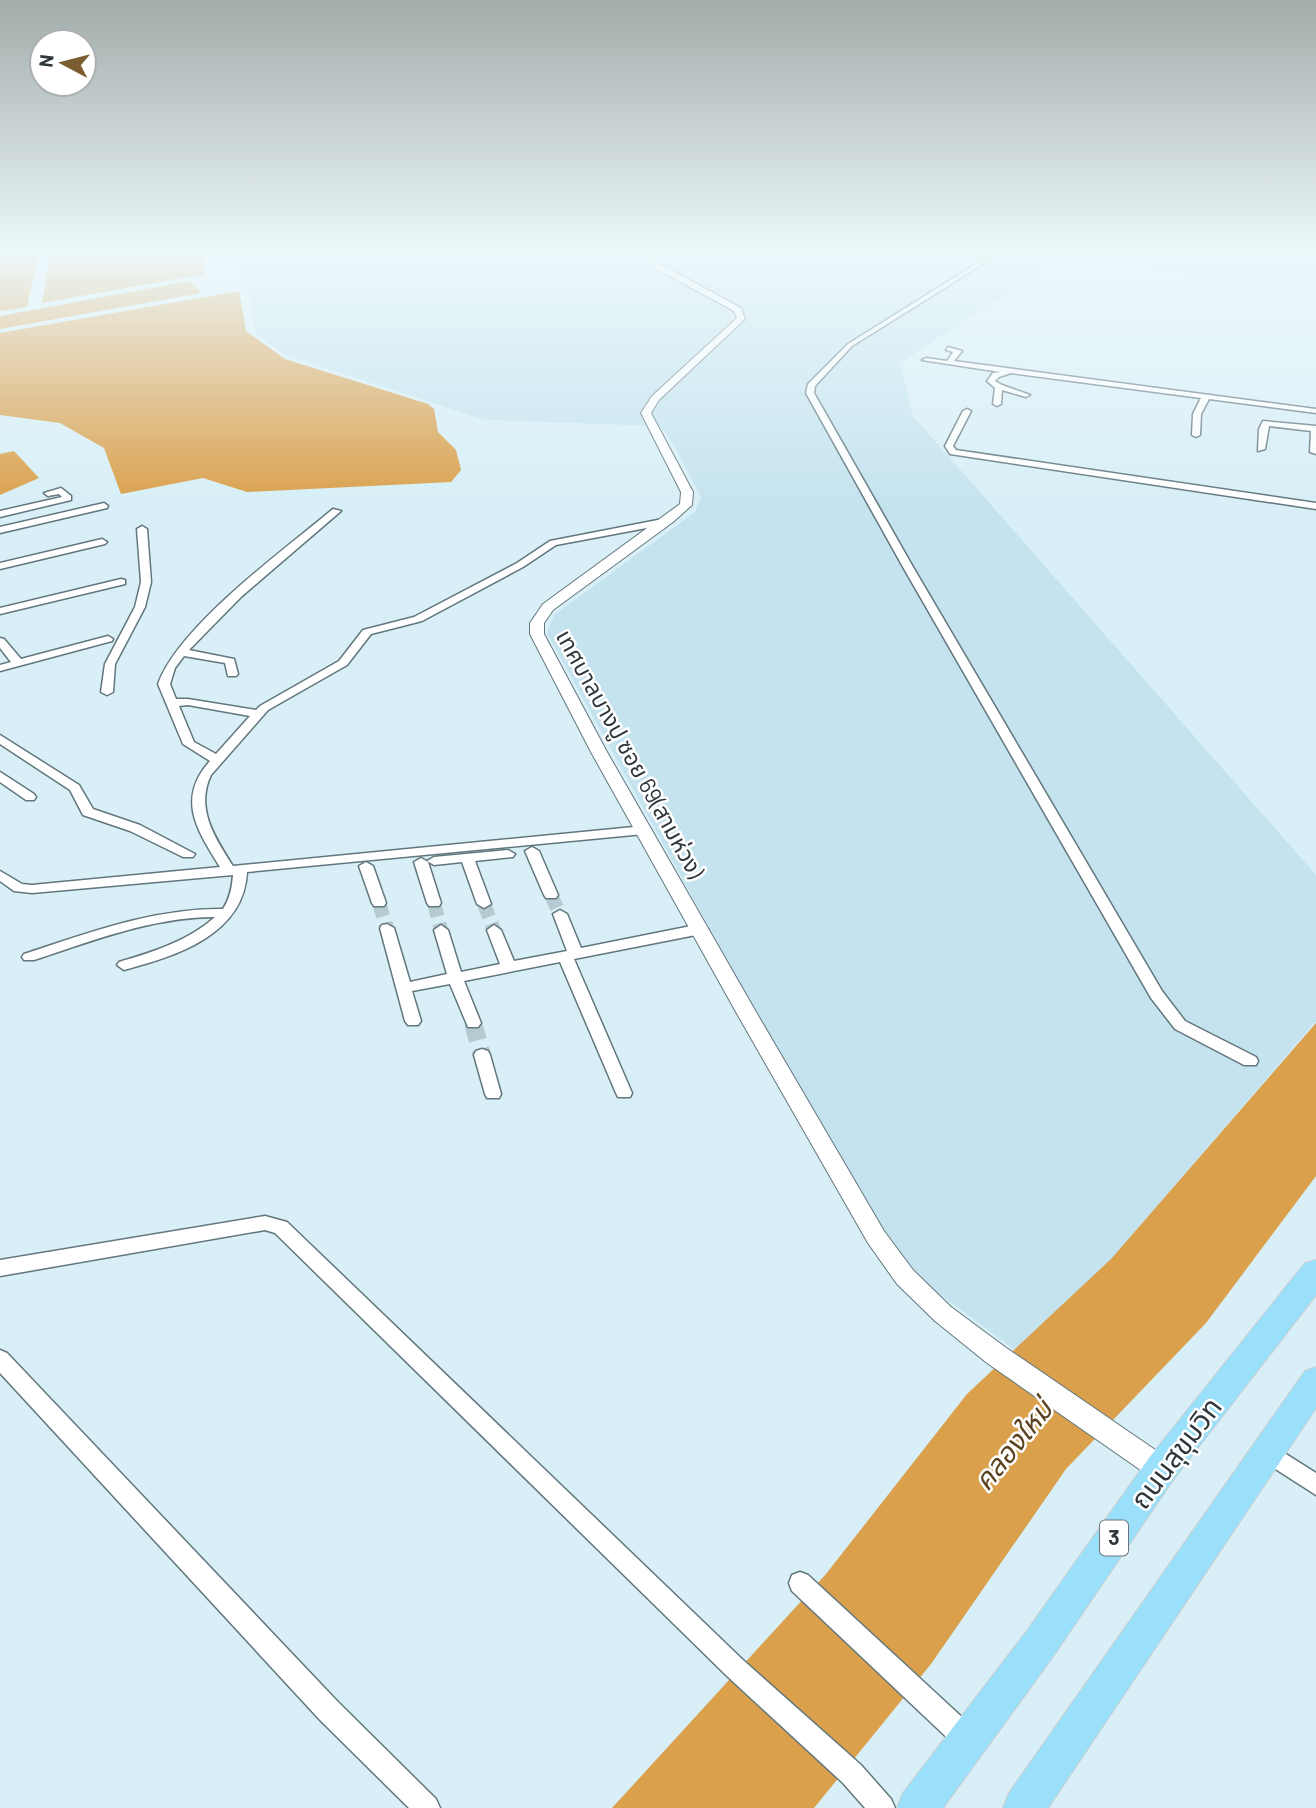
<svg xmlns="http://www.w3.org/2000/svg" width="1316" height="1808" font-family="Barlow,'Noto Sans Thai',sans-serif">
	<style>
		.built { fill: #c5e3ef }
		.water { fill: #daa04c }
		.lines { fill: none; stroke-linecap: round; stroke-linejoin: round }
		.minor-tunnel-far1 { stroke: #b6cad1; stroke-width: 14; stroke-dasharray: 14 7; stroke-linecap: butt }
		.minor-tunnel { stroke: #b6cad1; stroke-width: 18; stroke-dasharray: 18 9; stroke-linecap: butt }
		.minor-casing { stroke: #62767e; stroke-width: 3 }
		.tertiary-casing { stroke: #62767e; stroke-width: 2 }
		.trunk-casing { stroke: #cdcfd0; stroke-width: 2 }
		.minor { fill: #fff; fill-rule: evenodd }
		.tertiary { fill: #fff; fill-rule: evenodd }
		.trunk { fill: #9ae0fa; fill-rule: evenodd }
		.labels { text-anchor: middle; stroke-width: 5; stroke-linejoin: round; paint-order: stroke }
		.shield { fill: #fff; stroke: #6d7376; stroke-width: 2 }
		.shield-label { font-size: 21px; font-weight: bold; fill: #2f373b }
		.street-label { font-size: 23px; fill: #2f373b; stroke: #fff }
		.near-water-label { font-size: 28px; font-style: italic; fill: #5a421f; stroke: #fff }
		.near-street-label { font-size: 28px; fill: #2f373b; stroke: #fff }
	</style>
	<rect width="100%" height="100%" fill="#d8eff7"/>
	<g class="built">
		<path d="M234 251H1043L1057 261 900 363 913 416 1316 875V1021L1026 1358 919 1279 883 1232 733 971 547 633 554 615 695 512 701 497 672 442 660 426 486 420 285 355 255 333 248 288Z"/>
		<path d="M1049 251H1316V289L1060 259Z"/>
	</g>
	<g class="water">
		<path d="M0 251H39L27 307 0 311Z"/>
		<path d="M51 251H201L205 274 42 303Z"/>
		<path d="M190 281 201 293 0 329V316Z"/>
		<path d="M239 291 246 331 285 359 428 404 434 409 438 432 456 450 461 470 451 482 247 492 203 478 121 494 104 448 60 423 0 415V333Z"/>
		<path d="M14 451 39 478 0 495V454Z"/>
		<path d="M1316 1023V1176L1206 1323 1066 1469 931 1664 814 1808H612L826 1574 967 1394 1111 1259Z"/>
	</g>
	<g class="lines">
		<g class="minor-tunnel-far1">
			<path d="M551 895 560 914"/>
			<path d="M379 903 387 928"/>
			<path d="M434 903 441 930"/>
			<path d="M484 904 494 930"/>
		</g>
		<path class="minor-tunnel" d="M473 1023 482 1055"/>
		<g class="minor-casing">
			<g id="minor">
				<path d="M974 251H981L991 259 852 346 815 386 814 393 913 567 1162 991 1185 1021 1256 1057 1258 1061 1256 1065H1244L1175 1029 1151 998 903 567 806 393 808 384 848 344 984 259Z"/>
				<path d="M948 347 962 351 954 361 1316 409V413L1209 399 1201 414 1200 435 1196 437 1192 435 1193 414 1201 398 1011 373 999 377 995 381 1002 385 1030 395 1026 397 1002 390 1001 404 997 406 993 404 995 388 987 381 993 373 1000 372 922 360 926 358 947 361 953 352 946 350Z"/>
				<path d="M967 409 971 411 953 446 956 450 1316 503V509L950 454 945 446 963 411Z"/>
				<path d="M1263 421 1316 426V454L1310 452 1311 431 1269 426 1265 449 1258 451 1259 429Z"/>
				<path d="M61 488 71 496V500L0 517V511L62 497 59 494 48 496 44 493Z"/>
				<path d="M104 503 108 506 107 508 0 533V527Z"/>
				<path d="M333 509 341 511 241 597 189 650 234 659 238 674 236 676H228L225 663 184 656 175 668 170 684 176 699H188L256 710 260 706 339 661 363 630 414 617 517 563 550 541 668 518 673 521 668 524 556 545 523 567 422 621 371 634 347 665 268 710 211 775C195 808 215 838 233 866L644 826 651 830 644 834 247 872C244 935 176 956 124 970L117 965 119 962C153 952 188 941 215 917 153 917 92 941 34 960H24L22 957 24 954C88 933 154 908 223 909 230 898 232 888 233 875L32 893 14 891 0 881V871L22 884 32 885 220 867C197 830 176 799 210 761L183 744 158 684C179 626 284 550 333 509ZM188 705 250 716 216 754 194 742 179 706Z"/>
				<path d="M142 526 147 529 151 582 145 607 115 664 113 692 107 695 101 692 105 664 135 607 141 582 137 529Z"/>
				<path d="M102 539 107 542 105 544 0 569V563Z"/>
				<path d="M121 579 125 580V584L0 614V608Z"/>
				<path d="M108 636 113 639 112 641 0 671V665L11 662 0 648V638L4 639 21 659Z"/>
				<path d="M0 735 79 785 93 809 140 825 195 854 193 857H183L130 831 83 815 70 790 0 744Z"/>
				<path d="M0 772 34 794 36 797 34 800H26L0 782Z"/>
				<path d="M532 847 539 851 558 895 556 898H546L544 895 525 851Z"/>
				<path d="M508 850 515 854 513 857 475 861 491 904 484 908 477 904 462 862 434 865 427 861 434 857Z"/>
				<path d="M421 858 428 862 441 903 439 906H429L427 903 414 862Z"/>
				<path d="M366 862 373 866 386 903 384 906H374L372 903 359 866Z"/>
				<path d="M560 910 567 914 581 948 701 924 708 929 701 934 574 959 632 1093 630 1097H618L616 1093 560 962 464 981 481 1023 478 1027H468L450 984 412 991 421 1021 418 1025H408L405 1021 380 928 382 925 387 924 394 928 410 982 447 974 434 930 441 925 448 930 461 972 500 964 487 930 494 925 501 930 514 961 567 951 553 914Z"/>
				<path d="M482 1049 488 1051 490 1055 501 1094 499 1098H487L485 1094 474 1055 476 1051Z"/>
				<path d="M265 1216 287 1222 743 1660 861 1765 891 1799 895 1808H865L843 1783 727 1676 275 1233 265 1230 0 1276V1260Z"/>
				<path d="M0 1350 7 1353 338 1702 436 1799 440 1808H409L320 1720 0 1373Z"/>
				<path d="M1267 1442 1316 1473V1495L1260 1459 1257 1452 1260 1445Z"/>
				<path d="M800 1572 808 1575 977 1731 980 1740 977 1749 968 1752 959 1749 792 1591 789 1583 792 1575Z"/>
			</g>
		</g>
		<g class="tertiary-casing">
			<path id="tertiary" d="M641 251H649V256L655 261 741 308 745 319 659 400 651 413 693 492 692 505 673 522 553 610 544 623V634L607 752 756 1012 884 1231 913 1270 951 1307 1005 1347 1170 1460 1174 1469 1170 1478 1161 1481 1152 1478 987 1363 935 1321 897 1284 868 1243 736 1012 591 752 530 634V623L543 604 680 504 681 492 641 413 652 396 737 318 734 311 649 265 641 256Z"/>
		</g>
		<g class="trunk-casing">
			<g id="trunk">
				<path d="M1316 1260V1295L1173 1480 1052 1658 943 1808H897L903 1793 1026 1632 1149 1458 1305 1263Z"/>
				<path d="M1316 1367V1408L1048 1808H1003L1009 1793 1305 1371Z"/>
			</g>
		</g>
		<use href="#minor" class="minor"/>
		<use href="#tertiary" class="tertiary"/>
		<use href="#trunk" class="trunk"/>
	</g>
	<linearGradient id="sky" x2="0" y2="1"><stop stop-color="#a2acaa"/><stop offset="0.5" stop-color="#edf8fb"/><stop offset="1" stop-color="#edf8fb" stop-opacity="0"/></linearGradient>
	<rect width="1316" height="504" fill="url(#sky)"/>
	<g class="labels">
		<rect class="shield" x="1100" y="1520.5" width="28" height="35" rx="5"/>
		<g class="shield-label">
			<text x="1114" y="1545">3</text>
		</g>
		<g class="street-label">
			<text transform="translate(630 754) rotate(61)" y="8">เทศบาลบางปู ซอย 69(สามห่วง)</text>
		</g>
		<g class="near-water-label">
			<text transform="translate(1013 1445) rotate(-51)" y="10">คลองใหม่</text>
		</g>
		<g class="near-street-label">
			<text transform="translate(1176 1453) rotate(-53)" y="10">ถนนสุขุมวิท</text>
		</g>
	</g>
	<g transform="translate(63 63) rotate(277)"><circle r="33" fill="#ffffff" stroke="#acafb1" stroke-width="2"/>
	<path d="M0-5L12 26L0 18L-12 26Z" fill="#7c5d32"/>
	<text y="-10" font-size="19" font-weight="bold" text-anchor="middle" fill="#2f373b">N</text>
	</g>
</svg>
